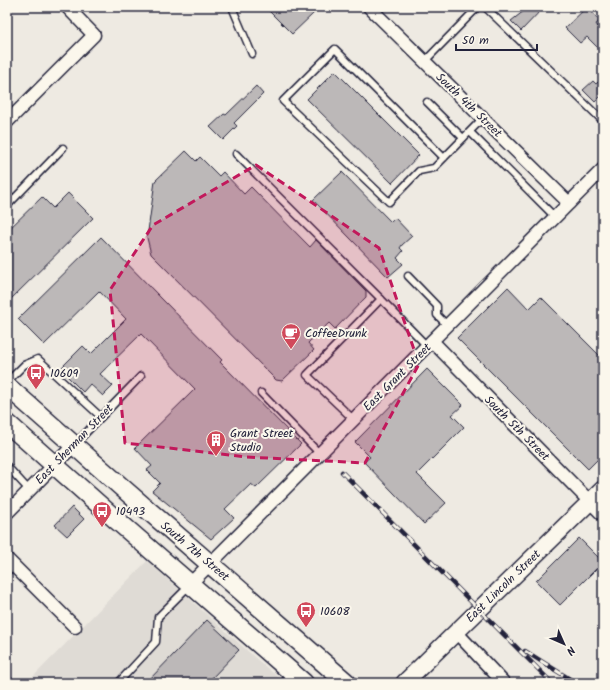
<svg xmlns="http://www.w3.org/2000/svg" width="610" height="690" font-family="Kalam,sans-serif">
	<style>
		.built { fill: #dfdbd5 }
		.building { fill: #bcb8b8; stroke: #22223b }
		.lines { fill: none; stroke-linecap: round; stroke-linejoin: round }
		.lane-casing { stroke: #22223b; stroke-width: 9 }
		.street-casing { stroke: #22223b; stroke-width: 15 }
		.secondary-casing { stroke: #22223b; stroke-width: 19 }
		.primary-casing { stroke: #22223b; stroke-width: 21 }
		.lane { stroke: #fbf7ec; stroke-width: 6 }
		.street { stroke: #fbf7ec; stroke-width: 12 }
		.secondary { stroke: #fbf7ec; stroke-width: 16 }
		.primary { stroke: #fbf7ec; stroke-width: 18 }
		.rail-casing { stroke: #22223b; stroke-width: 4.5 }
		.rail { stroke: #fbf7ec; stroke-width: 3; stroke-dasharray: 9; stroke-linecap: butt }
		.marked { fill: #c2185b; fill-opacity: 0.2; stroke: #c2185b; stroke-width: 3; stroke-dasharray: 8 5; stroke-linejoin: round }
		.labels { text-anchor: middle; stroke-width: 4; stroke-linejoin: round; paint-order: stroke }
		.street-label { font-size: 12px; fill: #22223b; stroke: #fbf7ec }
		.poi-label { font-size: 12px; fill: #22223b; stroke: #fbf7ec; text-anchor: start }
	</style>
	<rect width="100%" height="100%" fill="#eeeae2"/>
	<filter id="ink" filterUnits="userSpaceOnUse"><feTurbulence type="fractalNoise" baseFrequency=".025" numOctaves="2"/><feDisplacementMap in="SourceGraphic" scale="8" xChannelSelector="R" yChannelSelector="G"/><feConvolveMatrix kernelMatrix="1 2 1 2 8 2 1 2 1" color-interpolation-filters="sRGB"/></filter>
	<g filter="url(#ink)">
		<path class="built" d="M147 561 260 662 285 683H27Z"/>
		<g class="building">
			<path d="M265 7H308L314 13 292 34Z"/>
			<path d="M529 7H544L521 31 511 21Z"/>
			<path d="M587 7 600 21 596 24 603 34V53L587 37 580 43 565 28Z"/>
			<path d="M335 71 419 155 392 183 307 99Z"/>
			<path d="M593 81 596 84 598 82 603 86V94L595 102 583 90Z"/>
			<path d="M256 86 263 94 234 123 237 126 223 140 210 127 224 114 226 115Z"/>
			<path d="M186 151 196 161 200 157 219 176 223 172 244 194 251 187 310 247 316 240 366 291V297L335 329 329 323 308 343 314 350 282 381 276 380 151 254 147 238 155 181Z"/>
			<path d="M342 172 391 222 395 218 412 236 402 245 400 248 403 251 397 258 403 264 388 277 313 200Z"/>
			<path d="M68 193 93 218 7 303V231L42 197 53 208Z"/>
			<path d="M101 237 222 360 220 362 301 444 256 488 251 484 225 509 234 518 211 539 152 491 160 483 147 470 152 466 135 448 195 389 141 334 100 374 113 386 103 396 90 384 83 392 60 369 83 346 91 354 126 319 99 291 44 345 18 319Z"/>
			<path d="M508 287 529 309 541 297 603 359V454L588 469 457 338Z"/>
			<path d="M427 369 463 405 452 415 464 427 417 474 446 503 424 524 364 462 370 457 355 442Z"/>
			<path d="M72 507 84 519 67 536 55 525Z"/>
			<path d="M579 538 603 562 560 605 536 581Z"/>
			<path d="M207 620 239 650 207 683H146Z"/>
		</g>
		<g class="lines">
			<g class="lane-casing">
				<g id="lane">
					<path d="M232 7 252 54"/>
					<path d="M485 7 603 121"/>
					<path d="M425 61 475 10"/>
					<path d="M427 102 463 138"/>
					<path d="M470 132 555 217"/>
					<path d="M236 154 381 299"/>
					<path d="M444 158 335 49 283 101 389 202 419 171 434 168 483 118"/>
					<path d="M7 206 63 148"/>
					<path d="M408 276 437 306V315L448 326"/>
					<path d="M7 382 24 365 38 359 101 417"/>
					<path d="M261 393 320 454"/>
					<path d="M354 420 307 375 381 299 427 346"/>
					<path d="M75 444 141 376"/>
					<path d="M7 466 29 490"/>
					<path d="M118 683 156 642 158 617 189 586"/>
				</g>
			</g>
			<g class="street-casing">
				<g id="street">
					<path d="M369 7 569 203"/>
					<path d="M7 122 94 35 67 7"/>
					<path d="M432 341 603 515"/>
					<path d="M7 513 74 445"/>
					<path d="M7 559 75 627"/>
					<path d="M190 584 603 169"/>
					<path d="M456 632 504 683"/>
				</g>
			</g>
			<g class="secondary-casing">
				<path id="secondary" d="M404 683 603 489"/>
			</g>
			<g class="primary-casing">
				<g id="primary">
					<path d="M7 386 126 491 347 683"/>
					<path d="M7 423 113 517 304 683"/>
				</g>
			</g>
			<use href="#lane" class="lane"/>
			<use href="#street" class="street"/>
			<use href="#secondary" class="secondary"/>
			<use href="#primary" class="primary"/>
			<g class="rail-casing">
				<g id="rail">
					<path d="M342 472 552 683"/>
					<path d="M525 651 576 683"/>
				</g>
			</g>
			<use href="#rail" class="rail"/>
		</g>
	</g>
	<path class="marked" d="M256 165 379 248 419 364 365 463 247 457 125 443 110 290 153 225Z"/>
	<defs>
		<g id="cafe-pin" transform="scale(1)"><path d="M0 17L-7.5 6A9.5 9.5 0 1 1 7.5 6Z" fill="#d1495b" stroke="#fbf7ec"/><path d="M-5.5-4.5H6V0H3Q3 3.5 0 3.5H-2.5Q-5.5 3.5-5.5 0ZM3-3.2v2h1.7v-2ZM-6 4.5H4V6H-6Z" fill="#fff"/></g>
		<g id="bus-pin" transform="scale(1)"><path d="M0 17L-7.5 6A9.5 9.5 0 1 1 7.5 6Z" fill="#d1495b" stroke="#fbf7ec"/><path d="M-5-6H5V4H4V6H2V4H-2V6H-4V4H-5ZM-3.5-4V0h7V-4ZM-3.5 1.2v1.5H-2V1.2ZM2 1.2v1.5H3.5V1.2Z" fill="#fff"/></g>
		<g id="building-pin" transform="scale(1)"><path d="M0 17L-7.5 6A9.5 9.5 0 1 1 7.5 6Z" fill="#d1495b" stroke="#fbf7ec"/><path d="M-4-6H4V6H1V3H-1V6H-4ZM-2.5-4.3h1.7v1.8h-1.7ZM.8-4.3h1.7v1.8H.8ZM-2.5-1h1.7V.8h-1.7ZM.8-1h1.7V.8H.8Z" fill="#fff"/></g>
	</defs>
	<g fill-rule="evenodd">
		<use href="#cafe-pin" x="291" y="333"/>
		<use href="#bus-pin" x="36" y="373"/>
		<use href="#building-pin" x="216" y="440"/>
		<use href="#bus-pin" x="102" y="511"/>
		<use href="#bus-pin" x="306" y="611"/>
	</g>
	<g class="labels">
		<g class="street-label">
			<text transform="translate(469 105) rotate(44)" y="4">South 4th Street</text>
			<text transform="translate(397 377) rotate(-45)" y="4">East Grant Street</text>
			<text transform="translate(517 428) rotate(45)" y="4">South 5th Street</text>
			<text transform="translate(74 444) rotate(-46)" y="4">East Sherman Street</text>
			<text transform="translate(195 551) rotate(40)" y="4">South 7th Street</text>
			<text transform="translate(503 586) rotate(-44)" y="4">East Lincoln Street</text>
		</g>
		<g class="poi-label">
			<text x="305" y="337">CoffeeDrunk</text>
			<text x="50" y="377">10609</text>
			<text x="230" y="437">Grant Street<tspan x="230" dy="14">Studio</tspan></text>
			<text x="116" y="515">10493</text>
			<text x="320" y="615">10608</text>
		</g>
	</g>
	<rect width="610" height="690" fill="none" stroke="#fbf7ec" stroke-width="24"/>
	<rect x="12" y="12" width="586" height="666" fill="none" stroke="#22223b" stroke-width="1.5" filter="url(#ink)"/>
	<g transform="translate(564 644) rotate(135)" stroke="#fbf7ec" stroke-width="3" paint-order="stroke">
	<path d="M0-3L7 15L0 10L-7 15Z" fill="#22223b"/>
	<text y="-6" font-size="11" font-weight="bold" text-anchor="middle" fill="#22223b">N</text>
	</g>
	<path d="M456 44v6h81v-6" fill="none" stroke="#22223b" stroke-width="2"/>
	<text x="462" y="44" font-size="12" fill="#22223b" stroke="#fbf7ec" stroke-width="3" paint-order="stroke">50 m</text>
</svg>
